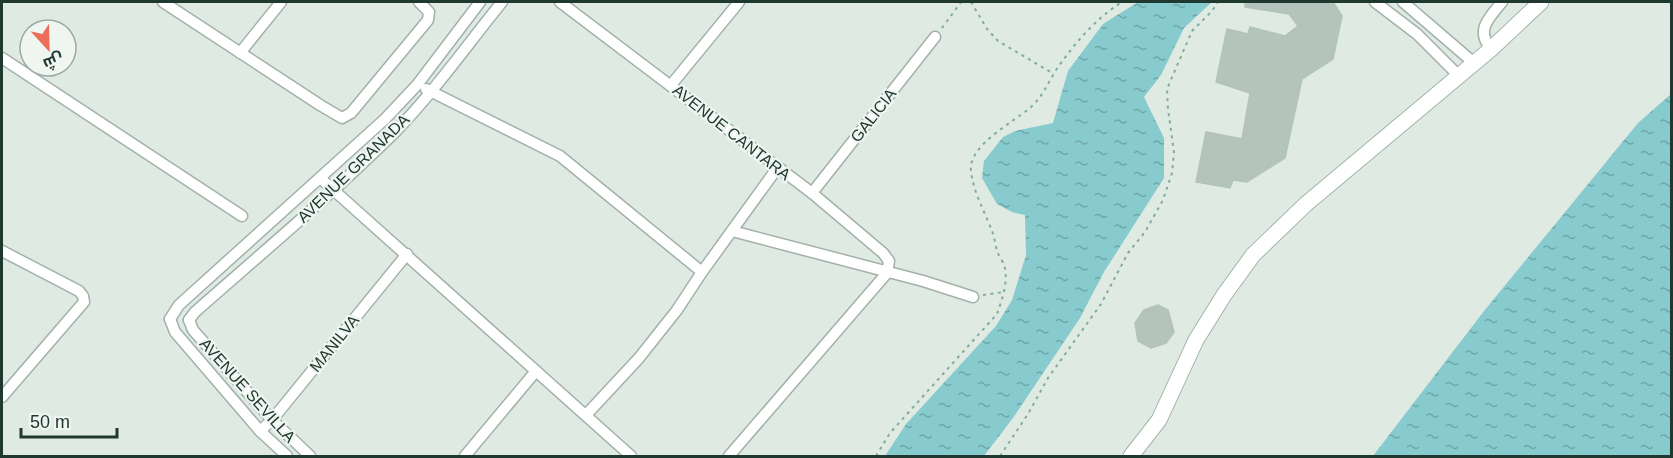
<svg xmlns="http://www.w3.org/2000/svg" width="1673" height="458" font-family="Arial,Cairo,sans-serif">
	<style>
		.water { fill: url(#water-ripples) }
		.building { fill: #b4c4bc; stroke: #b1c3ba; stroke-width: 1.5 }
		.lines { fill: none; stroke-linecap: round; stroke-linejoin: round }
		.street-casing { stroke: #a2b1aa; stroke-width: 13 }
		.secondary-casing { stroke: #9eb5aa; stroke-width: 17 }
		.path { stroke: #80ac9a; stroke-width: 2; stroke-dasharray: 3 4.5; stroke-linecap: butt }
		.street { stroke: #fff; stroke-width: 10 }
		.secondary { stroke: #fff; stroke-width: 15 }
		.labels { text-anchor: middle; stroke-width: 4.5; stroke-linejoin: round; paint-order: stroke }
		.street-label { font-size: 16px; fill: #203930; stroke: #eff6f2 }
	</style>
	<defs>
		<pattern id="water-ripples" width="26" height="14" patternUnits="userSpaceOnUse" patternTransform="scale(1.5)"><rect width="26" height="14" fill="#87cbce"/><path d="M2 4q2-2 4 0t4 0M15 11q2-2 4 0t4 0" fill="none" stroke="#6ea6a8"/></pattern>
	</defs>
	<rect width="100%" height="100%" fill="#dfeae3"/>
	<g class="water">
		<path d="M1138 2H1212L1184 28 1161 75 1144 97 1164 138V178L1104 272 1080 318 1013 418 984 456H885L906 424 996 326 1012 300 1026 255 1025 215 1012 212 997 204 982 178 984 161 1003 137 1015 131 1053 123 1068 71 1103 24Z"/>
		<path d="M1671 94V456H1373L1484 311 1638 123Z"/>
	</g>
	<g class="building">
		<path d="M1245 2H1333L1342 16 1333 59 1302 79 1285 158 1247 182 1233 180 1230 188 1196 182 1206 132 1242 139 1250 93 1216 82 1227 29 1248 34 1250 27 1285 36 1298 26 1289 14 1245 7Z"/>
		<path d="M1158 305 1168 310 1174 332 1166 343 1151 348 1138 341 1135 323 1144 310Z"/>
	</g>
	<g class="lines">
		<g class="street-casing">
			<g id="street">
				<path d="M163 2 320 105 342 118 351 113 428 20 429 12 419 2"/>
				<path d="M560 2 812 193 883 253 889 261 887 273"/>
				<path d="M1375 2 1417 34 1459 76"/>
				<path d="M1403 2 1474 63"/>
				<path d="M1491 49C1475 30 1489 18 1502 2"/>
				<path d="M240 53 281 2"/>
				<path d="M2 58 242 216"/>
				<path d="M671 85 739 2"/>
				<path d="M426 89 560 156 702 272"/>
				<path d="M320 178 631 456"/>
				<path d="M812 193 935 37"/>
				<path d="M732 231 923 281 973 297"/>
				<path d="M2 251 79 291 83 296 84 302 2 397"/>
				<path d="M170 319 179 305 385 119 417 85 480 2"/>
				<path d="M170 319 175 332 260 431 287 456"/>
				<path d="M189 320 195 312C262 253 331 195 395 132 434 92 467 45 502 2"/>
				<path d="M189 320 193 330 272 420 310 456"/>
				<path d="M586 415 639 358 677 310 702 272 778 167"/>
				<path d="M260 431 272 420 407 254"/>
				<path d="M465 456 536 371"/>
				<path d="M729 456 887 273"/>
			</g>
		</g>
		<g class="secondary-casing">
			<path id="secondary" d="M1131 456 1159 420 1196 340 1224 295 1253 255 1306 204 1491 49 1541 2"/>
		</g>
		<g class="path">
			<path d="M971 2 987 29 998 41 1054 74"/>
			<path d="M942 28 961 2"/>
			<path d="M983 295 1004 292"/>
			<path d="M876 456 890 433 997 314C1002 300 1009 280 1004 265 1003 261 999 257 998 253 995 246 995 238 992 231 985 212 973 192 971 171 968 145 1014 122 1031 107 1043 96 1048 83 1056 70 1075 43 1095 19 1122 2"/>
			<path d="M1000 456 1028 414 1048 378 1101 304 1128 253 1145 232 1163 200 1172 173 1174 152 1168 109 1167 89 1192 31 1212 11 1218 2"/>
		</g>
		<use href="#street" class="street"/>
		<use href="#secondary" class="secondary"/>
	</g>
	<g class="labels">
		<g class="street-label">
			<text transform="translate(873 115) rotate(-52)" y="6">GALICIA</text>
			<text transform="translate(732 132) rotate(38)" y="6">AVENUE CANTARA</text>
			<text transform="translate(353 168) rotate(-44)" y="6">AVENUE GRANADA</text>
			<text transform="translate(334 343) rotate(-51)" y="6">MANILVA</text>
			<text transform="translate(248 390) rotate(48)" y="6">AVENUE SEVILLA</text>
		</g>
	</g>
	<rect width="1673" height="458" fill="none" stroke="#203930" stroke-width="6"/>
	<g transform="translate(48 48) rotate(158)"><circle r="28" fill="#eff6f2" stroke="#9caaa4" stroke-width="1.5"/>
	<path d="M0-4.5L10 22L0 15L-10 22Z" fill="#ee6d58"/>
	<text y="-9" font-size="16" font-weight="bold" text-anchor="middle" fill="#203930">ش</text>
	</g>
	<path d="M21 428v9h96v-9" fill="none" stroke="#203930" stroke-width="3"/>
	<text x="30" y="428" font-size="18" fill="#203930" stroke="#eff6f2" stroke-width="4.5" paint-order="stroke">50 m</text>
</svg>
